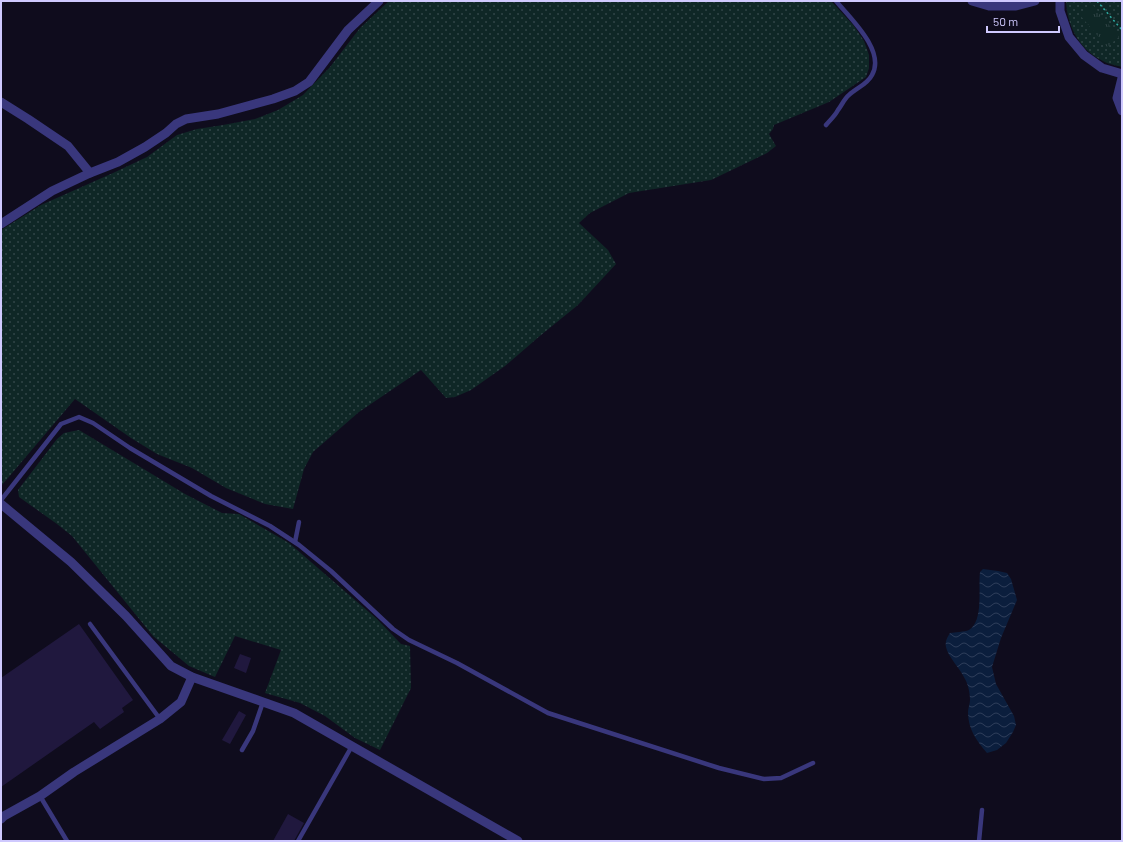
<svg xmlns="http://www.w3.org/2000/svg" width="1123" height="842" font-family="Barlow,sans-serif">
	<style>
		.grass { fill: url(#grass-dots) }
		.park { fill: url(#park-tufts) }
		.water { fill: url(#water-waves) }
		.building { fill: #20183e }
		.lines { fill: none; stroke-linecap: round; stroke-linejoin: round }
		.path { stroke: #2eada5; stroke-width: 1.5; stroke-dasharray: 2 3; stroke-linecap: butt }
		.lane { stroke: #39377c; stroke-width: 4.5 }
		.street { stroke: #39377c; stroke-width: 9 }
	</style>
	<defs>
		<pattern id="grass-dots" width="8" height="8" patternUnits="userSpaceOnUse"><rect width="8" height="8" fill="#0f2726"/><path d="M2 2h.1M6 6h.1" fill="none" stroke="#314547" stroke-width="1.8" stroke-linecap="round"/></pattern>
		<pattern id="park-tufts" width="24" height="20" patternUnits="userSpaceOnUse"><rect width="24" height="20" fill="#0f2726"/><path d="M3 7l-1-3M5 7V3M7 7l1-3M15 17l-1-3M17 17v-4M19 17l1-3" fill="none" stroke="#314547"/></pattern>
		<pattern id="water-waves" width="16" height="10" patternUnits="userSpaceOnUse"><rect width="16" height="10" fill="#0b1e3d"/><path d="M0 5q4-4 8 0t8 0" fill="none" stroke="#2e3d5a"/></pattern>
	</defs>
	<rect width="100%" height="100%" fill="#0f0c1d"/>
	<g class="grass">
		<path d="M389 1H831L854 26 864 41 869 55V68L866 77 829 102 774 125 773 129 769 134 776 146 767 153 711 180 629 193 590 213 579 223 608 250 616 264 578 305 541 335 505 366 471 390 455 397 446 398 421 370 359 412 313 452 304 469 293 509 265 504 226 488 192 468 157 454 131 438 75 399 2 485H1V230L41 205 113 173 147 157 177 135 197 129 223 125 255 119 278 110 303 95 330 67 360 28Z"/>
		<path d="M1066 1H1122V67C1115 65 1107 64 1101 60 1079 49 1067 25 1066 1Z"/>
		<path d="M79 430 185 494 222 513 239 514 289 543 377 619 401 644 410 646 411 688 380 750 355 738 325 716 300 703 265 693 281 650 235 636 215 677 189 666 153 636 72 536 57 524 19 497 18 490 57 439 64 433Z"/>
	</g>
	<path class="park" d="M1092 4 1119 37 1107 47 1079 14Z"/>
	<path class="water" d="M983 569 998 571 1007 573 1011 579 1017 600 1001 638 992 667 996 684 1014 716 1016 725 1013 732 1006 743 997 750 987 753C976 740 968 729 968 712 968 708 970 704 970 700 970 693 968 684 965 679 960 668 948 657 946 647 945 641 947 638 950 633 955 632 964 632 969 630 984 621 978 587 980 572Z"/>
	<g class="building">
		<path d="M79 624 133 700 122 708 124 712 100 729 94 722 1 787V678Z"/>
		<path d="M240 654 251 658 246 673 234 668Z"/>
		<path d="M239 711 246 715 230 744 222 740Z"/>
		<path d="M288 814 304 823 294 841H273Z"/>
	</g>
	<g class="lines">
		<path class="path" d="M1097 1 1122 30"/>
		<g class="lane">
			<path d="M826 125C830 120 835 116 838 110 842 105 844 99 849 95 856 88 867 85 872 75 886 51 850 18 836 1"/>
			<path d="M1 500 61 424 79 417 93 423 130 448 211 496 270 526 299 545 331 571 393 629 409 640 457 663 548 713 719 768 764 779 781 778 813 763"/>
			<path d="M295 542 299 522"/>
			<path d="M90 624 160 719"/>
			<path d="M242 750 253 731 263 702"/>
			<path d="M40 796 67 841"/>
			<path d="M298 841 352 746"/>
			<path d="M979 841 982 810"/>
		</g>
		<g class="street">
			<path d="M972 1 989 6H1016L1035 1"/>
			<path d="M1060 1V11L1069 37 1084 55 1102 68 1122 74"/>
			<path d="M1122 78 1117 98 1122 111"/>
			<path d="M1 102 28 119 68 146 90 173"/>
			<path d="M1 224 52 191 90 173 118 162 145 147 166 133 176 124 186 119 218 114 273 99 295 91 309 82 348 30 379 1"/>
			<path d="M1 504 71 562 126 616 171 666 192 677 263 702 294 713 518 841"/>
			<path d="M1 819 4 816 40 796 74 772 160 719 181 702 192 677"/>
		</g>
	</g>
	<rect width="1123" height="842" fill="none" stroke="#cfc9fe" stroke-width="4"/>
	<path d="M987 26v6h72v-6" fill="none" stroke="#cfc9fe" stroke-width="2"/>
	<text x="993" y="26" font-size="12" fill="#cfc9fe" stroke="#0f0c1d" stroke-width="3" paint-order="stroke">50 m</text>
</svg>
